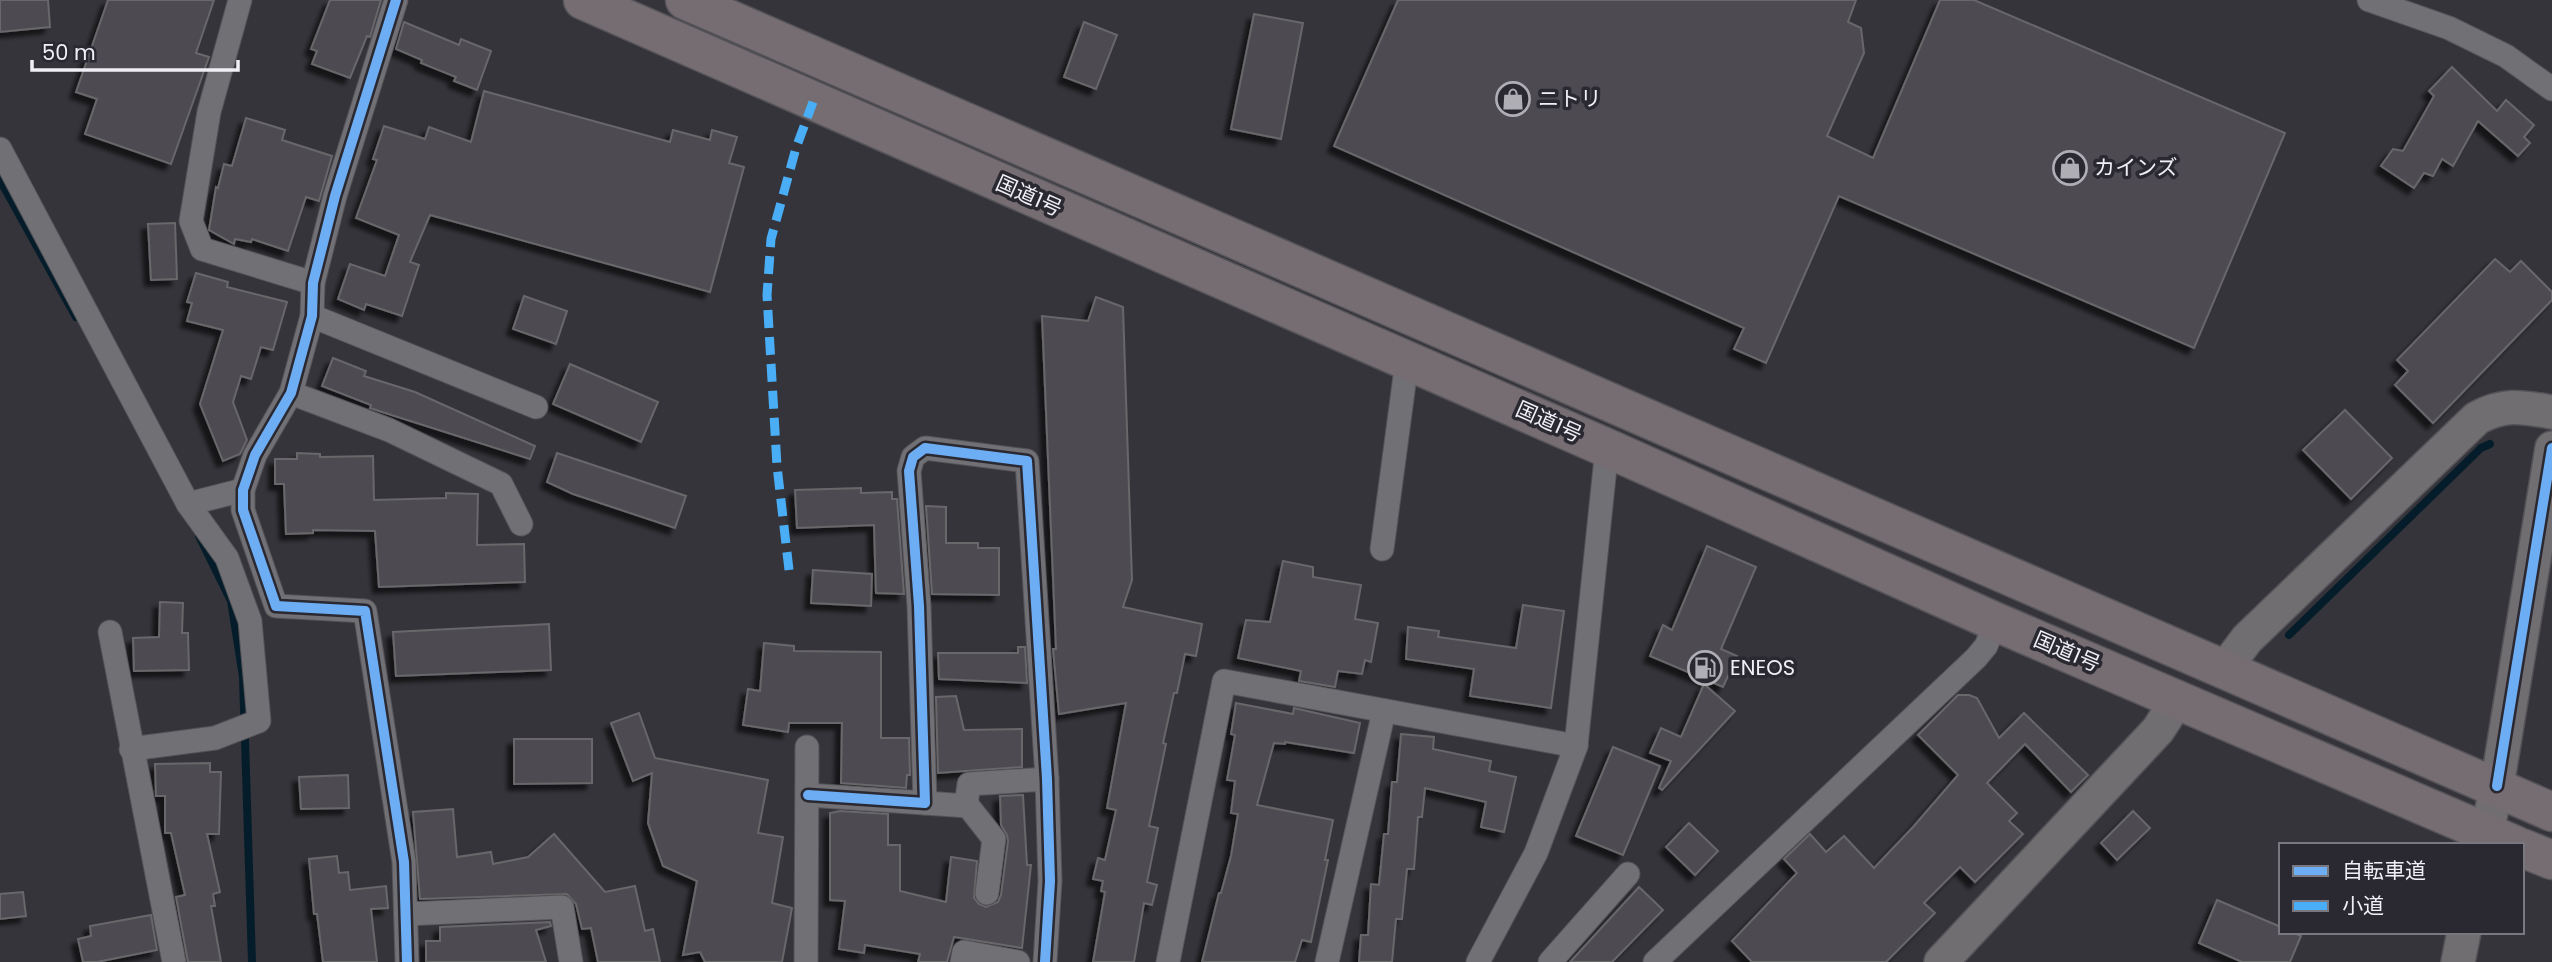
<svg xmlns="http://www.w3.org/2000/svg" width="2552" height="962" font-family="Poppins,'Noto Sans JP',sans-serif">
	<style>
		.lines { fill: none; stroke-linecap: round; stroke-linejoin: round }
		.stream { stroke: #051d2a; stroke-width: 8 }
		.building { fill: #4d4c51; stroke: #67676b; stroke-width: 2; filter: url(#shadow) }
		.street-casing { stroke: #545358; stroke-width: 25 }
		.secondary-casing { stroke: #545358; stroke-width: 36 }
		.highway-casing { stroke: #545358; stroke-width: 41 }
		.street { stroke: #717075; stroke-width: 23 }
		.secondary { stroke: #716e72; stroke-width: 33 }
		.highway { stroke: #766d72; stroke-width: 38 }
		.quiet { stroke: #49aef6; stroke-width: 9; stroke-dasharray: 18 9; stroke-linecap: butt }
		.cycleway-casing { stroke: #2a2831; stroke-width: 15 }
		.cycleway { stroke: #6dadf4; stroke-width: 10 }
		.labels { text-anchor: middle; stroke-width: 7; stroke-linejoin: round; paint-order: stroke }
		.poi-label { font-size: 21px; fill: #f0eff6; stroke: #2a2831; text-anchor: start }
		.street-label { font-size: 21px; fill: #f0eff6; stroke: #2a2831 }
	</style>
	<defs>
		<filter id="shadow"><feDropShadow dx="-6" dy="6" stdDeviation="2" flood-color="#0009"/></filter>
	</defs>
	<rect width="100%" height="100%" fill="#35343a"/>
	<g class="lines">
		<g class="stream">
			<path d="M0 180 76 317"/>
			<path d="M199 536 231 601 243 677 252 962"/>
			<path d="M2289 635 2481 448 2490 444"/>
		</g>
	</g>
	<g class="building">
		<path d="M0 0H48L50 27 0 32Z"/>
		<path d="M108 0H214L196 53 209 57 171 164 85 134 97 99 76 92Z"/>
		<path d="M330 0H381L370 37 367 36 350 78 312 64 317 51 311 49Z"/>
		<path d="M1398 0H1856L1848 22 1861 28 1864 53 1827 136 1873 158 1940 0H1974L2285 133 2194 348 1839 196 1766 363 1734 349 1744 328 1334 146Z"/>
		<path d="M1254 14 1303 23 1281 139 1231 129Z"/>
		<path d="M404 22 459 45 461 39 491 51 477 90 454 81 456 77 421 63 422 60 396 49Z"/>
		<path d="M1084 22 1117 35 1096 89 1064 77Z"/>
		<path d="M2452 67 2497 111 2506 100 2534 125 2524 137 2530 143 2518 156 2478 121 2453 166 2442 159 2433 176 2424 173 2414 188 2381 166 2393 149 2403 151 2434 96 2429 91Z"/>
		<path d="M484 91 670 142 673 130 710 140 712 130 737 137 729 163 744 167 710 292 430 215 410 262 419 265 402 316 366 304 364 310 338 299 350 264 385 276 399 235 356 218 377 160 373 159 384 126 425 139 429 127 471 142Z"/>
		<path d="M246 118 285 130 282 140 332 156 319 201 306 197 288 251 252 239 251 242 235 239 234 244 209 230 216 187 218 188 224 164 232 166Z"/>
		<path d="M175 223 177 279 151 280 148 224Z"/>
		<path d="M2495 259 2510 272 2521 261 2552 292V300L2433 423 2395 385 2408 371 2397 360Z"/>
		<path d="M196 273 228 282 227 287 287 302 273 350 261 347 251 379 241 376 233 402 247 440 240 454 223 461 200 404 223 330 187 321 192 303 187 302Z"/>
		<path d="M524 296 567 311 556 344 513 329Z"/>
		<path d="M1096 297 1123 307 1132 580 1123 607 1202 624 1196 656 1185 654 1177 693H1174L1163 743 1166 744 1149 826 1158 828 1147 882 1157 885 1152 905 1144 903 1134 962H1093L1105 892 1101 891 1103 881 1093 879 1098 858 1105 860 1116 810 1107 808 1126 703 1059 714 1053 649H1056L1042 316 1088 321Z"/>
		<path d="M333 358 366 371 364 376 415 392 535 446 530 459 382 412 370 408 371 405 322 386Z"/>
		<path d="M570 364 658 402 641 442 553 404Z"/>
		<path d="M2345 410 2392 458 2351 499 2303 450Z"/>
		<path d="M297 453 320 454V457L373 456 374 500 446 498V493L478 494 477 545 524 544 525 582 379 587 375 531 313 530V533L286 534 284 484H275V459H297Z"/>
		<path d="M557 453 686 496 675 528 573 494 547 482Z"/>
		<path d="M861 488V493L892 492V499H897L904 594 876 593 874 525 797 528 795 490Z"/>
		<path d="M926 506 946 507V543H978V548H999V595L932 594Z"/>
		<path d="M1707 546 1756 567 1721 649 1737 656 1723 687 1650 656 1663 625 1672 630Z"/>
		<path d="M1283 561 1313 567V577L1361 585 1355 619 1378 623 1371 662 1365 660 1362 674 1338 671 1335 687 1299 681 1301 671 1238 658 1246 620 1270 622Z"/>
		<path d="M813 570 872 574 871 606 811 603Z"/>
		<path d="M160 602 183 603 182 633H188L189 670 134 671 133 638 159 637Z"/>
		<path d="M1523 605 1564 611 1551 708 1470 696 1474 669 1406 659 1408 627 1439 631 1438 637 1516 648Z"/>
		<path d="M549 624 551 670 396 676 393 632Z"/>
		<path d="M764 643 794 646V651L881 652V738H909L910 775H907L906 788 841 783 842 723H789L788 732 743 725 748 689 760 691Z"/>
		<path d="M1018 647H1025L1027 683 939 679 938 653H1018Z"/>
		<path d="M1704 684 1735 711 1662 790 1659 788 1671 761 1650 753 1661 728 1681 737Z"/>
		<path d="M1958 695H1969L1977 698 1999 738 2024 713 2088 775 2071 792 2025 744 1987 783 2017 813 2009 821 2023 834 1975 882 1960 867 1924 903 1935 913 1886 962H1752L1732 941 1797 873 1784 859 1810 834 1826 852 1844 836 1874 868 1913 827 1958 775 1918 735Z"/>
		<path d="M956 696 964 730 1022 729V767L938 773 936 697Z"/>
		<path d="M1236 703 1293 714 1294 708 1360 723 1354 753 1285 742V744L1274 743 1257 805 1333 820 1325 860H1328L1311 942 1302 940 1295 962H1202L1219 893H1221L1231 856 1238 814 1231 813 1235 781 1227 780 1235 735 1231 734Z"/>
		<path d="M639 713 655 758 768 780 758 833 783 837 772 903 792 908 782 962H705L700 952 683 955 697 881 663 866 648 823 652 773 633 781 611 723Z"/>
		<path d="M1401 734 1434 737 1433 749 1491 761 1489 771 1516 777 1504 832 1481 827 1486 802 1425 788 1422 817H1418L1414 869H1407L1402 919H1396L1392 962H1359L1361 935H1368L1371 884 1379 885 1384 834H1388L1392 782H1397Z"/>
		<path d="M514 739H592V783L514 784Z"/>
		<path d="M1613 747 1660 766 1623 855 1576 836Z"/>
		<path d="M210 763V772H221L219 834H207L220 892 213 894 215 906H211L221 962H188L176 897 185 895 171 833H165V796H156L155 764Z"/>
		<path d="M348 775 349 808 301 809 299 777Z"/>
		<path d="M1023 795 1027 865H1031L1022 948 954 937 947 962H918L920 954 865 945 864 953 839 949 845 901 830 900V813L840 811 888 814V845H900V891L946 902 951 857 977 861 974 898 979 904 986 907 998 902 1001 895 1008 841 1007 835 1001 825 1000 796Z"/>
		<path d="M453 809 457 857 491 852 493 864 528 857 554 834 605 892 635 886 645 931 653 929 660 962H598L591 928 582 929 576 904 567 894 420 899 413 812Z"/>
		<path d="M2133 811 2150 828 2117 860 2101 843Z"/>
		<path d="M1689 823 1718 851 1695 875 1666 847Z"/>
		<path d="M337 856 339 873 348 872 350 890 386 886 388 908 371 909 377 962H323L317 914H314L309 859Z"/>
		<path d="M1639 887 1663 910 1612 962H1570Z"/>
		<path d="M23 892 26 916 0 919V894Z"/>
		<path d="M2217 900 2281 927V932H2292L2301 936 2290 962H2242L2199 943Z"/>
		<path d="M151 915 157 950 97 962H83L78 939 91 936 90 926Z"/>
		<path d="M550 922 551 926 536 930 546 962H426V941H440V927Z"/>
	</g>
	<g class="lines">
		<g class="street-casing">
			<g id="street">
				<path d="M240 0 209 112 191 221 202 249 313 283"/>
				<path d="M396 0 335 196 313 283 312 316 291 393 255 455 243 490V510L276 606 365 611 404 862 407 962"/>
				<path d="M2369 0 2449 28 2506 56 2552 89"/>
				<path d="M0 149 188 504 227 558 250 621 259 721 215 738 131 749"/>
				<path d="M312 316 536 407"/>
				<path d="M291 393 389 430 501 484 521 524"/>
				<path d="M188 504 243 490"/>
				<path d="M1382 549 1407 361"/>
				<path d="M110 632 174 962"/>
				<path d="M808 795 925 803 919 606 909 471 913 457 925 448 1027 461 1047 779 1050 881 1045 962"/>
				<path d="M925 803 968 806 994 839 987 893"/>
				<path d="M966 805 969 784 1047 779"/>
				<path d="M406 914 562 907 571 962"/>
				<path d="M806 962 807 747"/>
				<path d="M962 962 964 952 1018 962"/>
				<path d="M1168 962 1224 681 1576 746"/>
				<path d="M1327 962 1384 711"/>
				<path d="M1478 962 1536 853 1576 746 1607 448"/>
				<path d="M1550 962 1628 874"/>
				<path d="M1655 962 1976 658 1986 646 1996 622"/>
			</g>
		</g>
		<g class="secondary-casing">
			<g id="secondary">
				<path d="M2229 670 2235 655 2247 639 2477 418C2505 403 2522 407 2552 412"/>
				<path d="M2484 845 2497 786 2552 448"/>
				<path d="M1941 962 2158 730 2178 699"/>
				<path d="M2458 962 2464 932"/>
			</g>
		</g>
		<g class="highway-casing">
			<g id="highway">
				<path d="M583 0 1607 448 1996 622 2515 845"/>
				<path d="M685 0 2552 812"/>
				<path d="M2522 848 2552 860"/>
			</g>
		</g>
		<use href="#street" class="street"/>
		<use href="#secondary" class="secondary"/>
		<use href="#highway" class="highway"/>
		<path class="quiet" d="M789 570 777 466 767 295 771 239 796 148 813 102"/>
		<g class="cycleway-casing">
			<g id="cycleway">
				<path d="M396 0 335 196 313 283 312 316 291 393 255 455 243 490V510L276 606 365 611 404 862 407 962"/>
				<path d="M2497 786 2552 448"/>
				<path d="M808 795 925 803 919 606 909 471 913 457 925 448 1027 461 1047 779 1050 881 1045 962"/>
			</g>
		</g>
		<use href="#cycleway" class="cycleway"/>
	</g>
	<defs>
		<g id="shop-ring" transform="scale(1.75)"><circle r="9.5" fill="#2a2831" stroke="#afaeb4" stroke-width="1.5"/><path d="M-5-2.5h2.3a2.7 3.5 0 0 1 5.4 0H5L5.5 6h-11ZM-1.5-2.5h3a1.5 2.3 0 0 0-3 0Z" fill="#afaeb4"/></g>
		<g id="fuel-ring" transform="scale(1.75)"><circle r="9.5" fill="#2a2831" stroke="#afaeb4" stroke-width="1.5"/><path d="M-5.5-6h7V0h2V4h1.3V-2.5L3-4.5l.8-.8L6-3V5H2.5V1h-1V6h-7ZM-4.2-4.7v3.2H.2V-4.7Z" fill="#afaeb4"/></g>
	</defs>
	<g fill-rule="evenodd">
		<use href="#shop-ring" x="1513" y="99"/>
		<use href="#shop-ring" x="2070" y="168"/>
		<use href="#fuel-ring" x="1705" y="668"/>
	</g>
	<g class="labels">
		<g class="poi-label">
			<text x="1538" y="106">ニトリ</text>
			<text x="2094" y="175">カインズ</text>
			<text x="1730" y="675">ENEOS</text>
		</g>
		<g class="street-label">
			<text transform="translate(1029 196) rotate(24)" y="7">国道1号</text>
			<text transform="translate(1549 422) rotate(24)" y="7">国道1号</text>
			<text transform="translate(2067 652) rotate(23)" y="7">国道1号</text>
		</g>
	</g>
	<rect x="2279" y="843" width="245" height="91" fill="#2a2831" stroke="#797880" stroke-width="2"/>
	<rect x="2293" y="866" width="35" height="10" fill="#6dadf4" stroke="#797880" stroke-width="2"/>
	<text x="2342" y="878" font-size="21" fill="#f0eff6">自転車道</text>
	<rect x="2293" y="901" width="35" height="10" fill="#49aef6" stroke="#797880" stroke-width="2"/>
	<text x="2342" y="913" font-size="21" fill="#f0eff6">小道</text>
	<path d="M32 60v10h206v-10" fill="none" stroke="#f0eff6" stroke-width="3.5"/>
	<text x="42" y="60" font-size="21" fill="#f0eff6" stroke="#2a2831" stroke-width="5" paint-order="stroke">50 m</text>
</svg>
